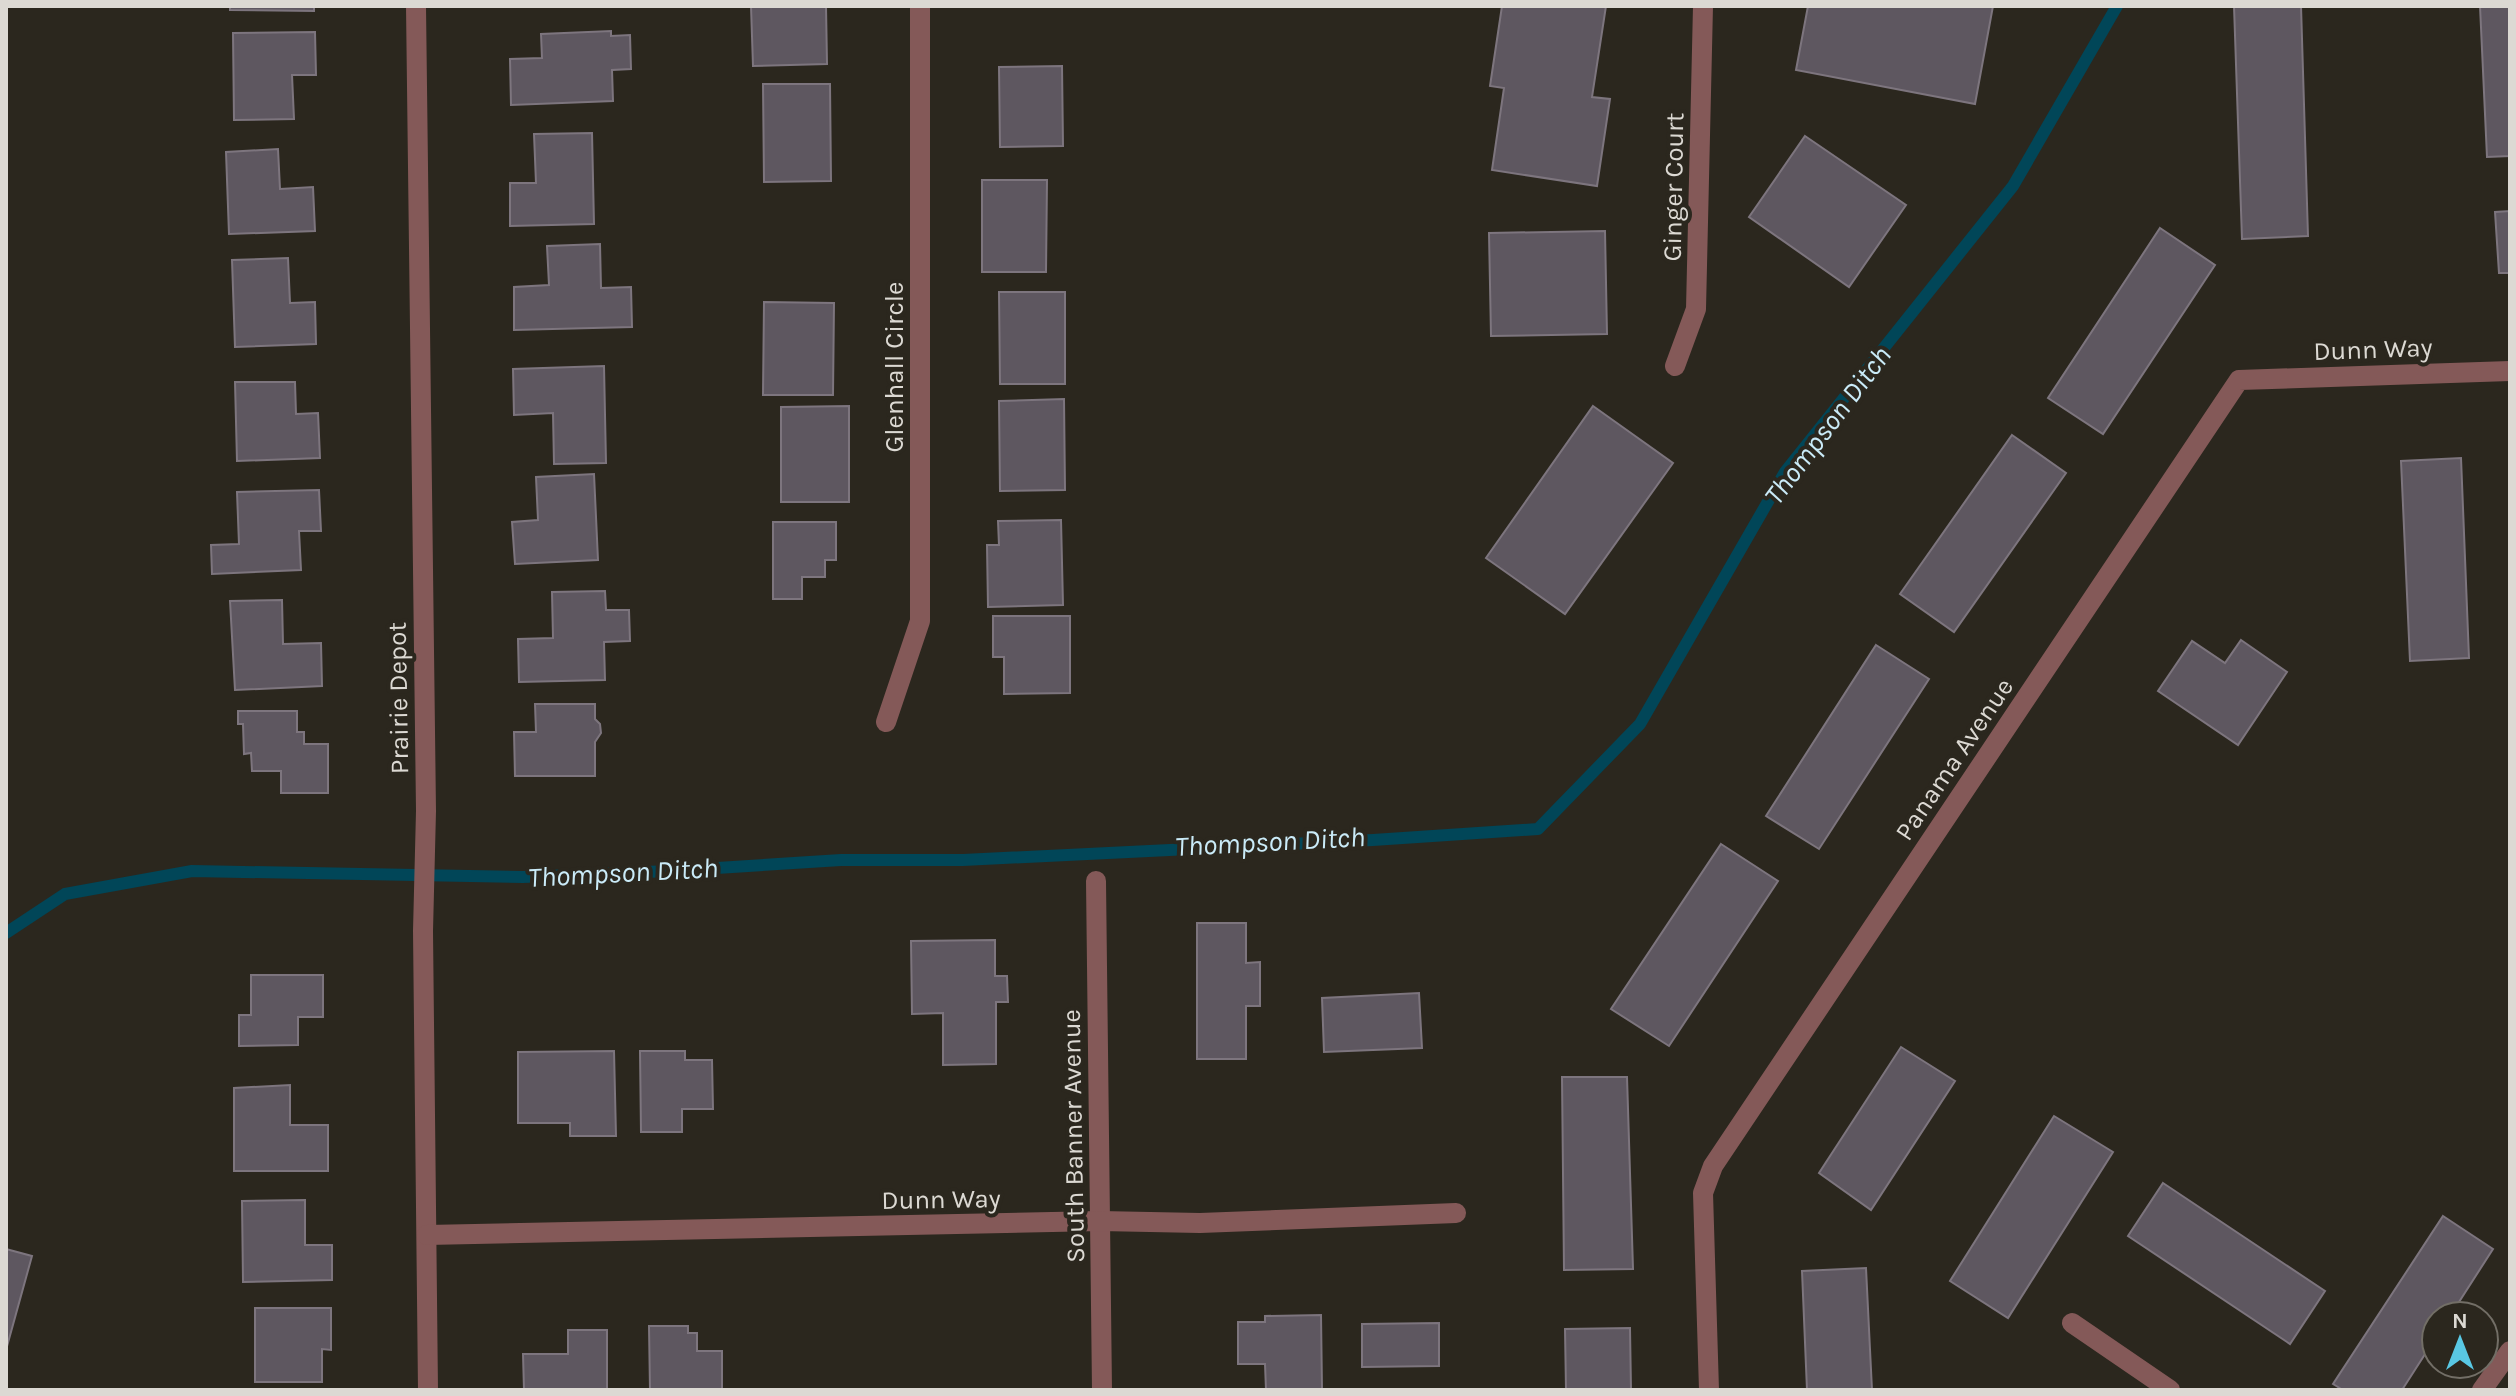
<svg xmlns="http://www.w3.org/2000/svg" width="2516" height="1396" font-family="Karla,sans-serif">
	<style>
		.lines { fill: none; stroke-linecap: round; stroke-linejoin: round }
		.stream { stroke: #014658; stroke-width: 12 }
		.building { fill: #5e5760; stroke: #7d757e; stroke-width: 2 }
		.minor { stroke: #845958; stroke-width: 20 }
		.labels { text-anchor: middle; stroke-width: 8; stroke-linejoin: round; paint-order: stroke }
		.street-label { font-size: 26px; fill: #dcd9d3; stroke: #2b271e }
		.water-label { font-size: 28px; font-style: italic; fill: #caebf8; stroke: #2b271e }
	</style>
	<rect width="100%" height="100%" fill="#2b271e"/>
	<g class="lines">
		<path class="stream" d="M6 933 65 894 192 871 523 877 670 871 841 860H963L1373 840 1538 829 1640 724 1785 472 2013 186 2117 6"/>
	</g>
	<g class="building">
		<path d="M230 6H314V11L230 10Z"/>
		<path d="M751 6H826L827 64 753 66Z"/>
		<path d="M1502 6H1606L1592 97 1610 99 1597 186 1492 170 1504 88 1490 86Z"/>
		<path d="M1808 6H1993L1975 104 1796 70Z"/>
		<path d="M2234 6H2301L2308 236 2242 239Z"/>
		<path d="M2480 6H2510V156L2487 157Z"/>
		<path d="M611 31V36L630 35 631 69 612 70 613 101 511 105 510 59 542 58 541 34Z"/>
		<path d="M315 32 316 75H292L294 119 234 120 233 33Z"/>
		<path d="M1062 66 1063 146 1000 147 999 67Z"/>
		<path d="M763 84H830L831 181 764 182Z"/>
		<path d="M592 133 594 224 510 226V183H536L534 134Z"/>
		<path d="M1805 136 1906 205 1849 287 1749 217Z"/>
		<path d="M278 149 280 189 313 187 315 231 229 234 226 152Z"/>
		<path d="M982 180H1047L1046 272H982Z"/>
		<path d="M2510 211V273H2499L2495 212Z"/>
		<path d="M2160 228 2215 265 2103 434 2048 398Z"/>
		<path d="M1605 231 1607 334 1491 336 1489 233Z"/>
		<path d="M600 244 601 288 631 287 632 327 514 330V287L549 285 547 246Z"/>
		<path d="M288 258 290 303 315 302 316 344 235 347 232 260Z"/>
		<path d="M999 292H1065V384H1000Z"/>
		<path d="M764 302 834 303 833 395H763Z"/>
		<path d="M604 366 606 463 554 464 553 413 514 415 513 369Z"/>
		<path d="M235 382H295L296 414 318 413 320 458 237 461Z"/>
		<path d="M1064 399 1065 490 1000 491 999 401Z"/>
		<path d="M849 406V502H781V407Z"/>
		<path d="M1593 406 1673 463 1565 614 1486 558Z"/>
		<path d="M2012 435 2066 473 1954 632 1900 594Z"/>
		<path d="M2461 458 2469 658 2410 661 2401 461Z"/>
		<path d="M594 474 598 560 515 564 512 522 538 520 536 477Z"/>
		<path d="M319 490 321 531H299L301 570 212 574 211 545 239 544 237 492Z"/>
		<path d="M1061 520 1063 605 988 607 987 545H999L998 521Z"/>
		<path d="M773 522H836V560H825V577H802V599H773Z"/>
		<path d="M605 591 606 610H629L630 641 604 642 605 680 519 682 518 639 553 638 552 592Z"/>
		<path d="M282 600 283 644 321 643 322 686 235 690 230 601Z"/>
		<path d="M993 616H1070V693L1004 694V657H993Z"/>
		<path d="M2241 640 2287 672 2238 745 2158 691 2192 641 2225 663Z"/>
		<path d="M1876 645 1929 679 1819 849 1766 816Z"/>
		<path d="M535 704H595V719L600 724 601 733 595 742V776H515L514 732H536Z"/>
		<path d="M238 711H297V732H304V744H328V793H281V771H252L251 753 244 754 243 724H238Z"/>
		<path d="M1721 844 1778 881 1669 1046 1611 1009Z"/>
		<path d="M1197 923H1246V963L1260 962V1006H1246V1059H1197Z"/>
		<path d="M995 940V976H1007L1008 1002H996V1064L943 1065V1013L912 1014 911 941Z"/>
		<path d="M251 975H323V1017H298V1045L239 1046V1015H251Z"/>
		<path d="M1419 993 1422 1048 1324 1052 1322 998Z"/>
		<path d="M1901 1047 1955 1081 1871 1210 1819 1173Z"/>
		<path d="M614 1051 616 1136H570V1123H518V1052Z"/>
		<path d="M640 1051H685V1060H712L713 1109H682V1132H641Z"/>
		<path d="M1562 1077H1627L1633 1269 1564 1270Z"/>
		<path d="M290 1085V1125H328V1171H234V1088Z"/>
		<path d="M2054 1116 2113 1152 2008 1318 1950 1281Z"/>
		<path d="M2163 1183 2325 1291 2290 1344 2128 1236Z"/>
		<path d="M305 1200V1245H332V1280L243 1282 242 1201Z"/>
		<path d="M2443 1216 2493 1249 2450 1316H2436V1337L2402 1390H2343L2333 1384Z"/>
		<path d="M6 1249 32 1256 6 1350Z"/>
		<path d="M1866 1268 1872 1390H1807L1802 1271Z"/>
		<path d="M255 1308H331V1350L322 1349V1382H255Z"/>
		<path d="M1321 1315 1322 1390H1266L1265 1364H1238V1322H1265V1316Z"/>
		<path d="M1439 1323V1366L1362 1367V1324Z"/>
		<path d="M649 1326H688V1333H697V1351H722V1390H650Z"/>
		<path d="M1630 1328 1631 1390H1566L1565 1329Z"/>
		<path d="M568 1330H607V1390H524L523 1354H568Z"/>
	</g>
	<g class="lines">
		<g class="minor">
			<path d="M416 6 426 811 423 931 428 1390"/>
			<path d="M1675 366 1696 309 1703 6"/>
			<path d="M886 722 920 621V6"/>
			<path d="M1096 881 1102 1390"/>
			<path d="M427 1235 1100 1221 1200 1223 1456 1213"/>
			<path d="M2072 1323 2170 1390"/>
			<path d="M1709 1390 1703 1193 1713 1166 2239 380 2510 371"/>
			<path d="M2482 1390 2510 1351"/>
		</g>
	</g>
	<g class="labels">
		<g class="street-label">
			<text transform="translate(1673 187) rotate(-89)" y="9">Ginger Court</text>
			<text transform="translate(2373 349) rotate(-2)" y="9">Dunn Way</text>
			<text transform="translate(894 367) rotate(-90)" y="9">Glenhall Circle</text>
			<text transform="translate(398 698) rotate(-91)" y="9">Prairie Depot</text>
			<text transform="translate(1954 759) rotate(-56)" y="9">Panama Avenue</text>
			<text transform="translate(1073 1136) rotate(-91)" y="9">South Banner Avenue</text>
			<text transform="translate(941 1199) rotate(-1)" y="9">Dunn Way</text>
		</g>
		<g class="water-label">
			<text transform="translate(1827 425) rotate(-53)" y="10">Thompson Ditch</text>
			<text transform="translate(1270 841) rotate(-3)" y="10">Thompson Ditch</text>
			<text transform="translate(623 872) rotate(-3)" y="10">Thompson Ditch</text>
		</g>
	</g>
	<rect width="2516" height="1396" fill="none" stroke="#dcd9d3" stroke-width="16"/>
	<g transform="translate(2460 1340)"><circle r="38" fill="#2b271e" stroke="#726e66" stroke-width="2"/>
	<path d="M0-6L14 30L0 20L-14 30Z" fill="#59c8e4"/>
	<text y="-12" font-size="22" font-weight="bold" text-anchor="middle" fill="#dcd9d3">N</text>
	</g>
</svg>
